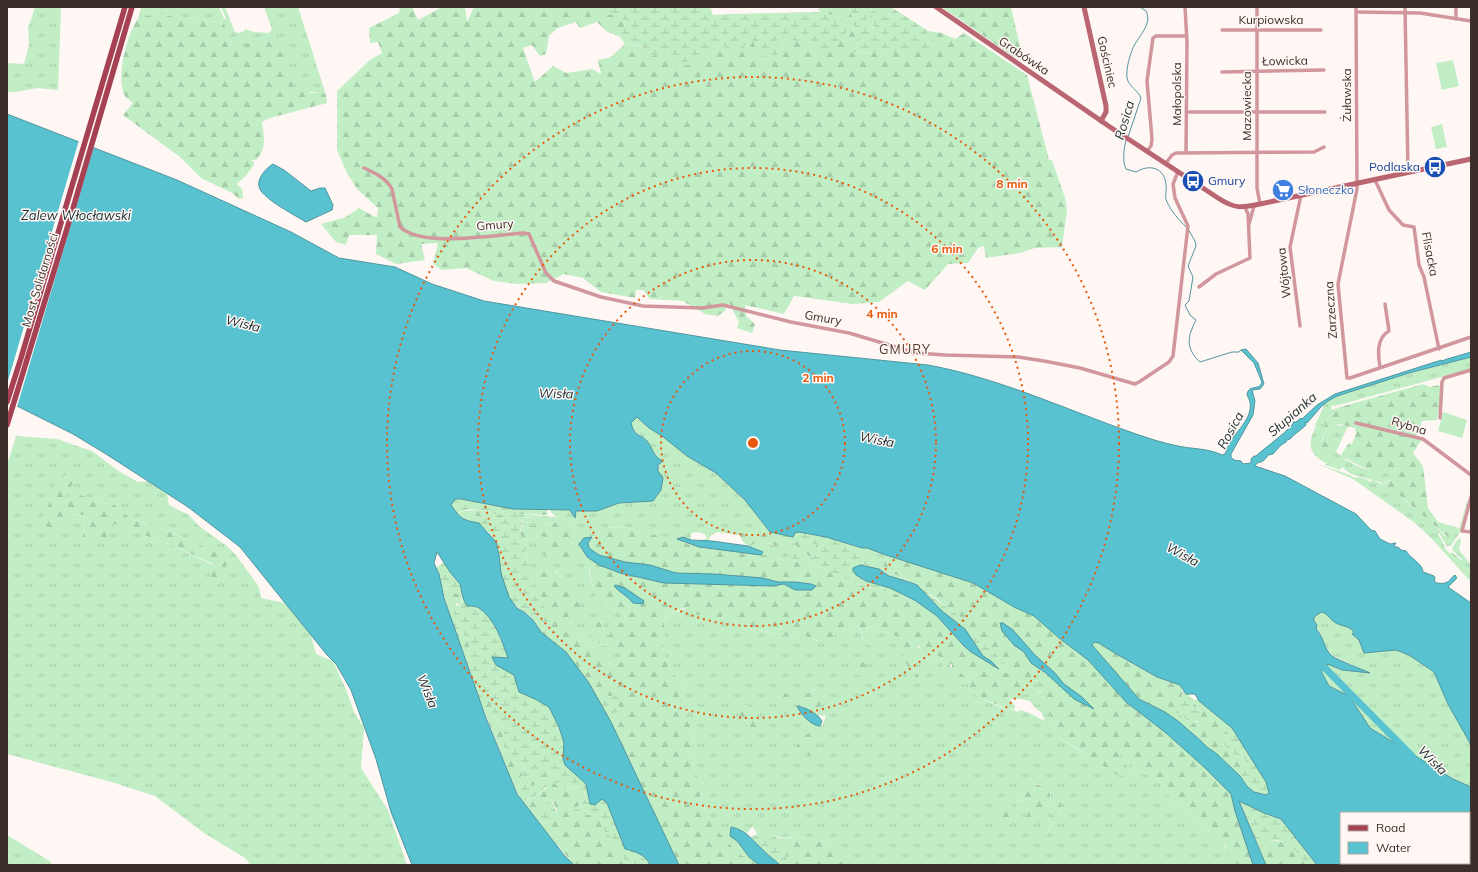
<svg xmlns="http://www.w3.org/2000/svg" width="1478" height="872" font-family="Mulish,sans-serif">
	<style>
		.grass { fill: url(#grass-tufts); fill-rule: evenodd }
		.forest { fill: url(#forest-firs) }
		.wetland { fill: url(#wetland-marsh) }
		.garden { fill: #c1eec5 }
		.water { fill: #58c2d1; stroke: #50969e; fill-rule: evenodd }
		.pier { fill: #fef7f4 }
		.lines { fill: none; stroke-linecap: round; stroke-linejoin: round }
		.stream { stroke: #50969e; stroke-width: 1 }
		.river { stroke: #58c2d1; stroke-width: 7 }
		.street { stroke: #d2979d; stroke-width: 3.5 }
		.secondary { stroke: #ba6672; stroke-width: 5 }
		.primary { stroke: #a64053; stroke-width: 5.5 }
		.ring { fill: none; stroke: #e8590c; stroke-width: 2; stroke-dasharray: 2 4 }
		.labels { text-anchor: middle; stroke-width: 3; stroke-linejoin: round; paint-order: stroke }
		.street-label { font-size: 12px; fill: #3c2e28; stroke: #fef7f4 }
		.transit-label { font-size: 12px; fill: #164399; stroke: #fef7f4; text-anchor: end }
		.shop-label { font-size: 12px; fill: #366cbe; stroke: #fef7f4; text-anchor: start }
		.water-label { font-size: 13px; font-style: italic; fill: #1b2e31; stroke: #fef7f4 }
		.neighbourhood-label { font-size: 13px; letter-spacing: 1px; fill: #563b2d; stroke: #fef7f4 }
		.centre { fill: #e8590c; stroke: #fef7f4; stroke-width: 2 }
		.ring-label { font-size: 12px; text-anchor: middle; font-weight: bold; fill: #e8590c; stroke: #fef7f4; stroke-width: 3; stroke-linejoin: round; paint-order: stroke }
	</style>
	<defs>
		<pattern id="grass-tufts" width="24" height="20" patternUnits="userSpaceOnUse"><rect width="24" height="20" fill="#c1eec5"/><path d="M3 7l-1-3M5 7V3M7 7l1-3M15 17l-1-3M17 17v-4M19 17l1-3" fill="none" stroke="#a7cca9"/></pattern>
		<pattern id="forest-firs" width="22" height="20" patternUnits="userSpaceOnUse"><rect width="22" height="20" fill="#c1eec5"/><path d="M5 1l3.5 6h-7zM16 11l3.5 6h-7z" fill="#a7cca9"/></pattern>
		<pattern id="wetland-marsh" width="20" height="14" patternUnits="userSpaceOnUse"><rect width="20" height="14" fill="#c1eec5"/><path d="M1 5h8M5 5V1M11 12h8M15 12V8" fill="none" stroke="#a7cca9"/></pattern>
	</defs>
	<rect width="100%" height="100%" fill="#fef7f4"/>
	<g class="grass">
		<path d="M35 7H61L58 90 37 88 16 92H7V63L24 64 29 45 28 28Z"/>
		<path d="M141 7H219L224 19H226L221 7H225L235 32 239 33 244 31 245 29 254 32 269 33 272 29 264 7H298L326 95 321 92H309L305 87 294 89 233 48 224 23 156 14 139 17Z"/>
		<path d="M1471 357V369L1335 406 1333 405 1331 407 1332 410 1340 407 1326 419 1327 428 1321 441 1332 451C1322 441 1328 435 1335 425L1348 426 1336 452 1341 456 1339 458C1350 460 1355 466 1365 469 1369 470 1374 468 1378 469 1388 470 1388 477 1398 468L1402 469C1399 478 1390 479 1384 484L1398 494 1410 505 1424 515 1445 536 1458 533 1467 501H1468L1460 532 1451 546H1447L1439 533 1438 534 1445 546 1444 547 1450 554 1452 552 1461 560 1462 559 1452 550C1453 546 1456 541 1460 538L1461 539 1459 550 1471 565V582L1432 539 1415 523 1353 479 1318 464 1350 475 1355 478 1357 477 1366 479 1370 482 1372 480 1382 484 1383 483 1351 474 1342 467 1340 470 1324 464H1327C1308 453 1307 445 1316 426L1315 425 1324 406 1323 405 1332 398 1342 394 1382 381Z"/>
		<path d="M637 416 649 428 662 436 687 456 716 473 745 500 770 532 768 535 743 533 740 535 718 532 711 535 708 541H698L706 539 707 537C702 531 698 532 691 533V540L683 537 677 539 635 532C628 524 618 529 609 527L598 535 589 537 580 547 589 562V572L593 588 604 612H614L621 609 625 615 626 620 623 623H620L610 636 605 632 603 624 599 620 600 644 621 650 623 656 615 665 610 664C604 657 601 649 592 647L579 631 570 623 573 619 569 588 556 570 537 582V588L527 574 528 559 525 553 527 544 525 540 544 536 545 541 573 545 571 540 575 531 571 522 565 524C556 520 552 524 543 526 537 527 530 526 523 526L522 522 529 523 531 517H522L518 515 521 514 556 517 550 511 551 510H570L572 514 575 516V511H597L619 503 653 501 661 490 663 478 658 471 659 459C654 454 652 448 648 442 642 433 635 437 630 423Z"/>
		<path d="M16 436 57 439 92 451 120 472 138 482 147 481 167 494 169 505 189 515 199 526 227 546 236 555 259 587 261 598 285 603 311 635 316 654 333 661 345 687 354 712 364 728 361 768 388 810 407 865H251L245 858 204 833 155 796 108 781 7 754V465ZM74 482 59 503 82 495 96 501 115 505 123 513 134 520 161 528 196 544 220 553 213 565 169 544 114 524 82 541 85 515 71 514 37 529 48 507Z"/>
		<path d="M760 542 779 546 785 552 788 551 794 562H785L779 558 761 555 763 552 750 546 753 544Z"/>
		<path d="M862 548H867L886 555 883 567 861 553Z"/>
		<path d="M694 605H697L698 609 697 615C707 615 711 620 722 618L726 611 735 621 745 624 750 628 796 638 800 630H802L817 641 835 632 837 629C855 629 859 617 864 643L881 644C874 640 867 635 866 626L901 638 905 643 903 655 907 661 912 683 918 681 919 676 912 667V655L913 649 915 646C924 648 924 656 929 662L937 656 941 657 944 668 952 667 946 675 952 681 956 677H963L961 673 963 671 969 673 970 679 969 690C980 699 993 704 1006 709 1011 710 1014 710 1018 712L1020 710C1030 712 1036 717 1045 721L1041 712 1036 709 1030 701 1021 699H1011L1008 696 1009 694C1019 695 1030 690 1034 680L1038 681 1043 691H1039L1032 700C1034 700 1036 700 1039 700 1046 702 1053 722 1056 728L1050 729 1060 738 1117 773 1124 775 1130 771 1116 752 1119 753 1139 772 1153 776 1165 787 1174 805 1184 808 1190 816 1212 834 1225 842V848L1238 865H848L847 856 840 855 827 841 808 837 801 838 796 836C780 841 766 833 752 827L747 833 748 834 736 828 731 827 733 839 738 842 749 857C747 856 745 857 743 856 728 851 702 810 700 795L707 791 704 784 697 776 693 765 695 758 693 731 684 713 686 697 682 686 669 667 665 657 663 647 665 634 664 620 666 619 669 615ZM815 689 821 701 816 715 819 717 820 715 823 716 826 715 824 722H823V725L820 726 797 706 803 707 801 700 811 691ZM1030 778 1033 783 1041 785 1051 795 1050 798H1052L1061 810 1047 833 1046 838 1048 821 1054 808V805L1050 803 1048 804 1047 807V817L1036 823 1028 816V812L1024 806V801L1021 800 1016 802 1017 794 1024 795 1025 791 1022 786Z"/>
		<path d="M1321 612C1329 613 1331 620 1337 623 1344 627 1349 626 1354 632L1352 634 1359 640 1364 652 1396 650 1409 655 1434 672 1448 704 1471 745V787L1453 779 1370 728 1349 696 1329 686 1322 673 1320 663 1330 665 1342 670 1369 673 1332 655 1321 639 1320 632 1316 629 1314 617Z"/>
		<path d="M7 835 51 862V865H7Z"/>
	</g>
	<g class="forest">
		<path d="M400 7H412L418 20 442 7H465L467 22 474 7H595V9L620 13 625 26 620 37 606 31 597 22 580 28 576 22 558 28 549 36 546 54 540 56 532 45 523 48 535 82 553 66 567 73 592 69 601 74 598 60 611 57 625 44 668 51 699 62 721 46 750 32 776 34 842 18 820 12 818 7H850L858 47 850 52 880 53 899 51 927 37 928 31 942 33 955 39 964 33 1027 75 1049 160H1052L1065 198 1067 210 1062 247 1035 248 1020 253 986 258 984 246 978 248 968 263 948 264 925 290 908 281 879 302 853 304 794 296 784 314 745 305 746 316 755 324 752 333 737 328 739 322 729 303 724 312 717 316 705 314 683 301 650 299 643 290H636L635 298 601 292 583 278 564 274 546 283 518 284 494 281 466 268 442 270 433 264 438 243 421 244 425 260 396 264 376 254 377 235H349L346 245 336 242 321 224 346 217 359 208 377 218 378 208 357 189 347 173 337 150V91L370 60 382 53 378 42 370 43 369 28 399 13Z"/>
		<path d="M863 7H891L894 9 887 17 870 9 876 28 869 26Z"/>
		<path d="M942 7H1011L1022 55 1014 57Z"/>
		<path d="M156 14 224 23 233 48 277 34 294 89 305 87 310 93 321 92 326 95 327 103 270 118 262 122C264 137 267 148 256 160H251L254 162V165L245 177 240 181 237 184 242 189 243 198 239 199 232 193 201 178 180 157 123 115 133 103C130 100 125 98 124 94 116 75 127 34 139 17Z"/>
		<path d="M1423 384 1430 387 1439 385 1440 386V400L1437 420 1422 421 1416 437 1422 439 1413 453 1423 466 1428 508 1438 522 1459 528 1458 533 1448 537 1398 494 1385 487 1384 485C1390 479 1399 478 1401 469L1398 468 1389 474 1379 469H1366L1347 459H1338L1349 443 1352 444 1356 434 1355 428 1339 424 1335 425C1325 439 1324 439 1333 454L1330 456 1323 451 1320 445 1327 428 1325 424 1326 419 1340 407Z"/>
		<path d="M68 473 74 482 60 503 81 495 96 501 115 505 123 513 134 520 161 528 196 544 221 553 227 564 221 579H209L213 564 169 544 114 524 106 543 82 541 85 515 71 514 59 530 37 529 48 507 56 483Z"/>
		<path d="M513 509 547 510 548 515 521 514 519 515C523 519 530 516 535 519L533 522C522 525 517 518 513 509Z"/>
		<path d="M479 510 507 516V518L498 519 474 516 466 522 458 514 463 511Z"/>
		<path d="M560 521 565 524 571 522 575 531C568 543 575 547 572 561H562L543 554 542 546 545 541 544 536 525 540 520 534 523 526H544Z"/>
		<path d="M608 527C618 529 628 524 635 532L676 538 688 544 708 549 729 550 769 556 779 558 785 562 801 561 823 569 833 574 841 576 856 584 900 595 916 601 937 616 964 646 971 652 1008 673 1006 667 977 637 962 618 954 613 923 588 892 573 883 567 886 555 893 557 973 583 1014 607 1034 616 1059 638 1088 660 1126 702 1166 733 1204 767 1231 794 1235 811 1253 865H1238L1227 854 1225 842 1212 834 1190 816 1184 808 1174 805 1165 787 1153 776 1139 772 1119 753H1117L1130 771 1124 775 1120 776 1117 773 1116 775 1076 747 1060 738 1049 729 1056 728C1051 718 1048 707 1039 700H1032V697L1035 693 1043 691 1038 681 1034 680 1032 684 1033 688 1024 695 1009 694 1008 696 1015 706 1014 710 1007 709 998 705 980 698 969 690 970 679 969 673 963 671 961 673 967 679 965 686 958 681 956 677 952 682 947 678 946 675 952 667V665L950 663V668L947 670 944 668 941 657 937 656 930 662C925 657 923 651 919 646H915L912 655 916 665 912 667 919 676 918 681 912 683 908 681 907 675 909 670 901 650 904 647 905 643 901 638 866 626C867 635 874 640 881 644L878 649 864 643C860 617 855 629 838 629 836 631 835 635 833 638 824 648 813 636 803 635L802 630 799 631 797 638 750 628 745 624 735 621 726 612C716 627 711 615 697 615L694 612 698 609 697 605 681 609 669 615 664 620 665 634 663 647 665 657 669 667 682 686 686 697 684 713 693 731 695 758 693 765 697 776 704 784 708 791 700 795C702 806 708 818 716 825L717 830 733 848 742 856 749 857 759 865H679L611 722 619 710 614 695 605 698 602 697 597 689 591 686 566 652 541 632 548 622 546 610 538 599 536 594 538 570C550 557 563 580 569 588 575 596 583 605 580 617L573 619 570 623 579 631 592 647 596 648 603 653 610 664 615 665 623 656 621 650C603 646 580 639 591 616L603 624 605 632 610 636 611 628 613 622 623 623 626 620 625 615 621 609 614 612H604L593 588 587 557 599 565 620 573 649 580 736 585 771 586 784 584 795 590H812L815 586 811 584 795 582H778L763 578 714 574 676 573 650 565 625 562 599 555 589 548 588 543 592 537 598 535Z"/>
		<path d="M770 532C781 534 793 535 803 539 810 542 809 544 818 545V553L811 557C805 554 797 548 793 543L788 551 785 552C775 544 766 541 753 544L750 546C745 545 741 540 740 535L743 533 768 535Z"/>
		<path d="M442 588 462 595 461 603 456 604 454 615H450Z"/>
		<path d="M455 630C468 635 474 647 466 660Z"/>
		<path d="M1094 642 1099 643 1113 652 1157 677 1180 685C1184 692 1183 696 1179 704L1185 718 1191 725 1194 722H1198L1199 710 1194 708 1193 705 1195 703H1201L1232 728V734H1225L1222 736 1223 745C1229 747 1235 752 1237 758L1245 759 1246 763 1240 776 1201 741 1170 717 1165 712 1139 699 1092 645Z"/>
		<circle cx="859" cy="668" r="7"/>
		<path d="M820 688 825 690C825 698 818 708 816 715L803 707 801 700C804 694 813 690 820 688Z"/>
		<path d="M778 691 789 695 788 699 795 702 794 707 784 715 777 701Z"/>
		<path d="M482 694C494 697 491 709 496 718 498 722 502 726 505 730L503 735 515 764H524L520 785 515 789 478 695Z"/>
		<path d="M743 705H747V710L753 711 755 713 754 715 755 718 762 721 761 725 754 729 748 728 745 721 739 718 738 709Z"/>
		<path d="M809 733 819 736V741L814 755 809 756 808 753 806 752 804 757 797 754C795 744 802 739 809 733Z"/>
		<path d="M550 771 556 775 555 784 560 787 581 788C589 796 585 802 577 807L582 814 594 815 599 819 604 831 613 839 628 865H574L539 823 555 821 557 810 551 799V796L553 794H548L547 805 539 814 531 812 523 802 537 796 547 787 531 786 527 779 528 776C537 773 540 776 550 771Z"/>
		<path d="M1027 777 1030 778 1033 783 1044 787 1050 793V798L1057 796C1068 808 1054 820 1048 831 1046 834 1046 837 1045 840L1041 838 1054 808V805L1050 803 1048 804 1047 807V817L1041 822 1033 823 1027 819 1028 812 1024 806V801L1021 800 1014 802 1010 799 1014 794 1024 795 1025 791 1020 784 1023 779 1024 780Z"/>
		<path d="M1001 804 1011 805 1016 810 1019 819 1015 821 1011 820 1009 824 998 818 996 810Z"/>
		<path d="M796 836 801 838 808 837 827 841 840 854 850 858V860L848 861V865H788L786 853 776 840 778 838H791Z"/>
		<path d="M1265 840C1287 841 1296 845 1306 865H1266L1260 850 1261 843Z"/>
	</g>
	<g class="wetland">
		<path d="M595 7H710L713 15 729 14 820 12 842 18 848 29 831 53 776 34 778 56 759 57 750 33 742 52 721 46 699 62 677 68 668 51 650 57 642 46 625 44 620 37 625 26 620 13 608 15 595 9Z"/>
		<path d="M850 7H863L869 26 875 28 870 9 887 17 894 9 928 31 927 37 938 42 936 48 880 53 849 52 858 47Z"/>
		<path d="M455 499H461L513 509 519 519 523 523 520 534 525 540 527 544 525 553 531 566 530 572 527 574 537 588C534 602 552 608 548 621 548 624 544 629 541 632 539 628 536 623 533 619 525 610 514 607 508 596 505 589 502 580 500 572 499 566 500 560 499 554 496 537 484 522 466 522L470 519 469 518C481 513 494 522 507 518V517C493 514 470 503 457 514L451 505Z"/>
		<path d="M795 532H799L826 537 862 548 861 553 887 568 892 573 909 582 892 577 881 570 864 565 853 570C860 583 877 583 890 588 896 591 903 595 910 599L900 595 856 584 841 576 833 574 823 569 801 561 794 562 790 558 788 551 793 543H795L798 548C803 551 806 555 811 557 818 554 819 552 818 545 808 544 803 539 793 537Z"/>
		<path d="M444 562 460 584 462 595 450 592 447 589 442 588 436 568Z"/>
		<path d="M917 585 923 588 935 599 966 621 977 637 999 657 1006 667 1008 673H1000L998 667 991 661 983 656 965 629 942 611Z"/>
		<path d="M463 598 467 605C470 606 474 606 477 607 491 611 503 645 508 658L496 665 514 675 535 699 549 707 559 727 564 743 563 758 586 784 590 804 602 799 607 803 616 825 636 851 649 862 650 865H628L613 840 604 831 599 819 594 815 582 814 573 811C580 804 593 798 581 788L560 787 555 784 556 775 550 771 543 776 534 775 528 776 527 779 531 786 549 780V783L538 795 523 802 515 789 520 785 524 764H515C511 749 496 749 505 730L493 714 490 700 486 695H478L466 660C473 647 469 635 455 630L450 615H454L453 608 461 603Z"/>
		<path d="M591 686C604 691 596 700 614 695L619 698V710L611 722Z"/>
		<path d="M1183 691 1189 694 1190 697 1195 700 1198 699 1201 703H1195L1193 705 1194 708 1199 710 1201 720 1194 722 1191 726 1185 718 1176 714C1175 705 1183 700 1183 691Z"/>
		<path d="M1232 728 1266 782 1269 793C1260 801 1245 783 1240 776L1241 765 1246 763 1245 759 1237 758C1234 750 1225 748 1221 741L1222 736 1225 734 1232 733Z"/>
		<path d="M550 793 553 794 551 796C551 803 557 810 558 817L555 821 539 823 531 812 539 814 540 810 547 805 548 794Z"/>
		<path d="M1239 800 1264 813 1281 819 1317 865H1306C1298 849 1280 833 1261 843L1260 850Z"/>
		<path d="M754 828 778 838 776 840C779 844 783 847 785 851 787 855 787 861 788 865H780L765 852 751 837 757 834Z"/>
	</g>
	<g class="garden">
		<path d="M1453 60 1459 86 1442 90 1436 63Z"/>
		<path d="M1442 124 1447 147 1436 149 1431 127Z"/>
		<path d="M1443 412 1467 420 1462 438 1438 431Z"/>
	</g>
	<g class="water">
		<path d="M7 114 177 180 291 232 339 258 395 267 432 284 484 301 780 350 928 365C1005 379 1077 415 1151 439 1161 442 1172 445 1183 447 1196 449 1210 449 1222 455L1225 454C1227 450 1228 445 1230 442 1239 428 1258 413 1247 395 1248 386 1254 389 1260 386L1262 382 1254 363 1241 350 1246 349 1258 363 1264 384 1260 389 1252 390 1255 401 1253 415 1231 454V457L1234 460 1241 461 1243 464 1251 463V459L1254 456H1256C1267 446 1281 437 1293 424V422H1296L1301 418 1302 419 1317 405 1335 394 1435 362 1442 360 1443 362 1444 360 1471 352V357L1409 373 1337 396 1328 401 1321 407 1307 423 1305 422 1306 425C1300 431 1294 434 1290 439L1287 440 1286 442 1281 445 1273 454 1268 455C1266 459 1263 462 1257 463L1255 466 1285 476 1356 514 1371 530 1375 531 1380 539 1390 544 1396 543 1394 546V547H1398L1401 550 1406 551C1411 559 1422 563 1423 572L1434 576 1435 578 1434 580 1436 583C1439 583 1443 584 1445 583 1450 582 1451 577 1455 575L1457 578 1448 587 1471 603V745L1448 704 1434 672 1409 655 1396 650 1364 653 1359 640 1352 634 1354 632C1348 625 1343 627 1336 623 1330 620 1328 613 1321 612L1314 617V621L1317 625 1316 629C1323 635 1324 649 1332 656 1340 661 1361 669 1370 673L1342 670 1330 665 1321 663 1322 673 1329 686 1349 696 1370 728 1453 779 1471 787V865H1317L1281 819 1264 813 1239 801 1266 865H1253L1235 811 1231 794 1204 767 1166 733 1126 702 1088 660 1059 638 1034 616 1014 607 973 583 886 555 867 548H862L826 537 799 532 795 533 793 537 770 532 745 500 716 473 687 456 662 436 649 428 637 417 631 423C635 438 640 433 647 441 653 448 653 457 663 461L658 465V471L663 478 661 490 653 501 619 503 597 511H576L575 518 570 510 513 509 461 499H455L451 505C461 519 462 520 479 523L496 542 499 555 501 573 509 597 517 608 524 612 533 620 541 632 566 652 589 683 611 722 679 865H650C646 855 635 851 625 849L607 803 602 799 595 805 590 804 586 784 565 765 563 758 564 743 559 727 549 707 535 699 519 692 514 675 496 665 492 657 508 658C502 641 495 619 479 608 476 606 471 606 467 606L463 598 460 584 450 572 437 552 434 563 439 574 444 598 486 718 517 794 564 855 574 865H412L391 812 376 759 351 690 336 664 327 655 240 547 188 507 106 454 73 434 7 401ZM1094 642 1099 643 1113 652 1157 677 1180 685 1186 694H1195L1199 701 1232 728 1266 782 1269 793 1266 795 1254 792 1247 786 1240 776 1217 754 1207 747 1201 741 1178 721 1165 712 1139 699 1092 645ZM1341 813H1469V863H1341Z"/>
		<path d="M273 164 284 170 311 191 320 188H325L333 205 332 210 306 222C296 216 264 199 260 189 255 180 266 168 273 164Z"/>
		<path d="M592 537 588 543 589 548 599 555 625 562 650 565 676 573 714 574 763 578 778 582H795L811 584 816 586 812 590H795L784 584 771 586 664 583 620 573 599 565 587 557 579 544 584 538Z"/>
		<path d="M683 537 691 540 712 541 748 546 763 552 761 555 699 547 677 539Z"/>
		<path d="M860 565 879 569 889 576 909 582 917 585 942 611 965 629 983 656 991 661 999 669 971 652 964 646 937 616 916 601 890 588 866 581 856 575 853 570V568Z"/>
		<path d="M616 585 625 588 644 601 643 604 633 603C628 596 620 593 614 586Z"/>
		<path d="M1000 623H1003L1013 630 1035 655 1054 672 1064 684 1082 697 1094 709 1074 699 1046 673 1031 663 1024 652 1014 645 1002 631Z"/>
		<path d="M797 706C805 707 818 714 822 721L820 726C811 726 800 713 797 706Z"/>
		<path d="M731 827C747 830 754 842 765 852 770 857 775 860 780 865H759L749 857 738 842 730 836Z"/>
	</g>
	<path class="pier" d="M79 140 94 146 17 407 7 403V384Z"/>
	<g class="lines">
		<g class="stream">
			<path d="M1128 137 1141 98C1138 90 1129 87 1127 78 1126 68 1130 53 1135 44 1141 34 1152 23 1146 11L1140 7H1136"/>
			<path d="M1126 140C1124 148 1122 161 1126 169L1136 172C1149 164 1164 167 1166 184 1167 191 1164 196 1167 202 1171 211 1179 220 1186 227"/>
			<path d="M1188 229 1195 241 1196 246 1188 266 1193 277 1189 301 1185 305 1190 315 1196 320C1195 323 1193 325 1192 329 1186 342 1190 353 1200 362L1232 352H1239L1241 350"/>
		</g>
		<path class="river" d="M1314 657 1412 756"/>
		<g class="street">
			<path d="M1185 7 1187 42 1186 153"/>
			<path d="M1257 7V188L1260 204"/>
			<path d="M1356 7 1357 189 1338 284 1347 378H1350L1471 337"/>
			<path d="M1405 7 1408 172"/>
			<path d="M1456 7V19"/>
			<path d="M1357 12 1420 13 1471 21"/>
			<path d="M1222 30H1321"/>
			<path d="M1222 72 1324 70"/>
			<path d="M1187 112H1325"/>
			<path d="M1147 151 1151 146 1152 139 1147 81 1153 38 1156 36H1186"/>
			<path d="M1166 163 1172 155 1176 153 1314 152 1324 147"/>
			<path d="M364 168C375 173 386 178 392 189L400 227C423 248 493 235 523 233L529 234 546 273 554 281 601 297 643 306 702 308 723 305 791 322 849 333 916 353 945 355 1018 357 1044 361 1080 368 1135 384 1139 382 1169 362 1173 356 1188 226 1175 198 1173 184 1178 172"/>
			<path d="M1375 180 1389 210 1403 225 1414 227 1419 265 1424 277 1439 349"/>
			<path d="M1249 224 1254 206"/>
			<path d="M1199 287 1216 274 1250 258 1248 214 1245 207"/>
			<path d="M1300 326 1290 247 1301 195"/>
			<path d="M1380 367C1378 355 1376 338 1389 331L1385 304"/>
			<path d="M1440 418 1442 382 1444 378 1471 370"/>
			<path d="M1356 423 1423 439 1471 475"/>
			<path d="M1471 497 1462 531 1471 532"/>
		</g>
		<g class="secondary">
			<path d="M936 7 1110 127 1218 198C1235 209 1241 208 1260 204L1471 159"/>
			<path d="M1084 7 1106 106V112L1101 121"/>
		</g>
		<g class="primary">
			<path d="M7 402 21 358 125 7"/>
			<path d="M7 425 69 222 132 7"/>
		</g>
	</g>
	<g class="ring">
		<circle cx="753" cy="443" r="92"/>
		<circle cx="753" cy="443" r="183"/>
		<circle cx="753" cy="443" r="275"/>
		<circle cx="753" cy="443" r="366"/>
	</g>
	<defs>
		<g id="bus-disc" transform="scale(1.15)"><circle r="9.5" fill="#1a4fb4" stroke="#fef7f4"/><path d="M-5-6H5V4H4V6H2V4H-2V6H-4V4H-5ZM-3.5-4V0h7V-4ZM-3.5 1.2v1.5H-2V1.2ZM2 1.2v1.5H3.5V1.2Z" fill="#fff"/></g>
		<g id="supermarket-disc" transform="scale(1.15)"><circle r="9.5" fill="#3f7fe0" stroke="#fef7f4"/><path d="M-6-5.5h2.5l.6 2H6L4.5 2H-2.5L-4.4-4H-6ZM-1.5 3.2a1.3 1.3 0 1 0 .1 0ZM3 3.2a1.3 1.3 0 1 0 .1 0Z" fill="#fff"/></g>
	</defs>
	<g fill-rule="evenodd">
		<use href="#bus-disc" x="1435" y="167"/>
		<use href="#bus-disc" x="1193" y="181"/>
		<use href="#supermarket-disc" x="1283" y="190"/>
	</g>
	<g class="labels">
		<g class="street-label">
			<text x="1271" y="24">Kurpiowska</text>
			<text transform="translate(1024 56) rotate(34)" y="4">Grabówka</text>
			<text transform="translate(1285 61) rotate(-1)" y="4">Łowicka</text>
			<text transform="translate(1107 62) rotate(77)" y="4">Gościniec</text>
			<text transform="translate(1177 94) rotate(-90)" y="4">Małopolska</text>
			<text transform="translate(1347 95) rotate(-90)" y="4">Żuławska</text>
			<text transform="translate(1247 106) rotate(-90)" y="4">Mazowiecka</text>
			<text transform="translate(495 225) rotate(-5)" y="4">Gmury</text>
			<text transform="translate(1430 254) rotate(79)" y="4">Flisacka</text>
			<text transform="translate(1284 273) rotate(-96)" y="4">Wójtowa</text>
			<text transform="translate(40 280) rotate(-73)" y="4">Most Solidarności</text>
			<text transform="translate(1331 310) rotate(-94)" y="4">Zarzeczna</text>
			<text transform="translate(823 318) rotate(10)" y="4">Gmury</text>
			<text transform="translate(1409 426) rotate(17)" y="4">Rybna</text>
		</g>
		<g class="transit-label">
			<text x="1420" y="171">Podlaska</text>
			<text x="1208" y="185" text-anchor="start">Gmury</text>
		</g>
		<g class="shop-label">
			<text x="1298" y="194">Słoneczko</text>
		</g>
		<g class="water-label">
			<text transform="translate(1124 120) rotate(-74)" y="5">Rosica</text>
			<text x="76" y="220">Zalew Włocławski</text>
			<text transform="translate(243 323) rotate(14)" y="5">Wisła</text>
			<text transform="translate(556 393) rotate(1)" y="5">Wisła</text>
			<text transform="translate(1292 414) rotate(-41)" y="5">Słupianka</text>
			<text transform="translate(1230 430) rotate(-61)" y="5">Rosica</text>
			<text transform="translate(877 439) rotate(11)" y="5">Wisła</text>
			<text transform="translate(1183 554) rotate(29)" y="5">Wisła</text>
			<text transform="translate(428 691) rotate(68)" y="5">Wisła</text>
			<text transform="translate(1433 760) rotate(45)" y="5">Wisła</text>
		</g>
		<g class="neighbourhood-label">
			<text x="905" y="354">GMURY</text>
		</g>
	</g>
	<circle cx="753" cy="443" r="6" class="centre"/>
	<g class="ring-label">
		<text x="1012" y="188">8 min</text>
		<text x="947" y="253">6 min</text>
		<text x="882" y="318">4 min</text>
		<text x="818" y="382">2 min</text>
	</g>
	<rect width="1478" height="872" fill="none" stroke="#3c2e28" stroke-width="16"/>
	<rect x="1340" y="812" width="130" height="52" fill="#fef7f4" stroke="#b0a7a2"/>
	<rect x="1348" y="825" width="20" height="6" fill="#a64053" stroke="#b0a7a2"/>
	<text x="1376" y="832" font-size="12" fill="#3c2e28">Road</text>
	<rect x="1348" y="842" width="20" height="12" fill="#58c2d1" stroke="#b0a7a2"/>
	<text x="1376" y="852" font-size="12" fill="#3c2e28">Water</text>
</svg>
